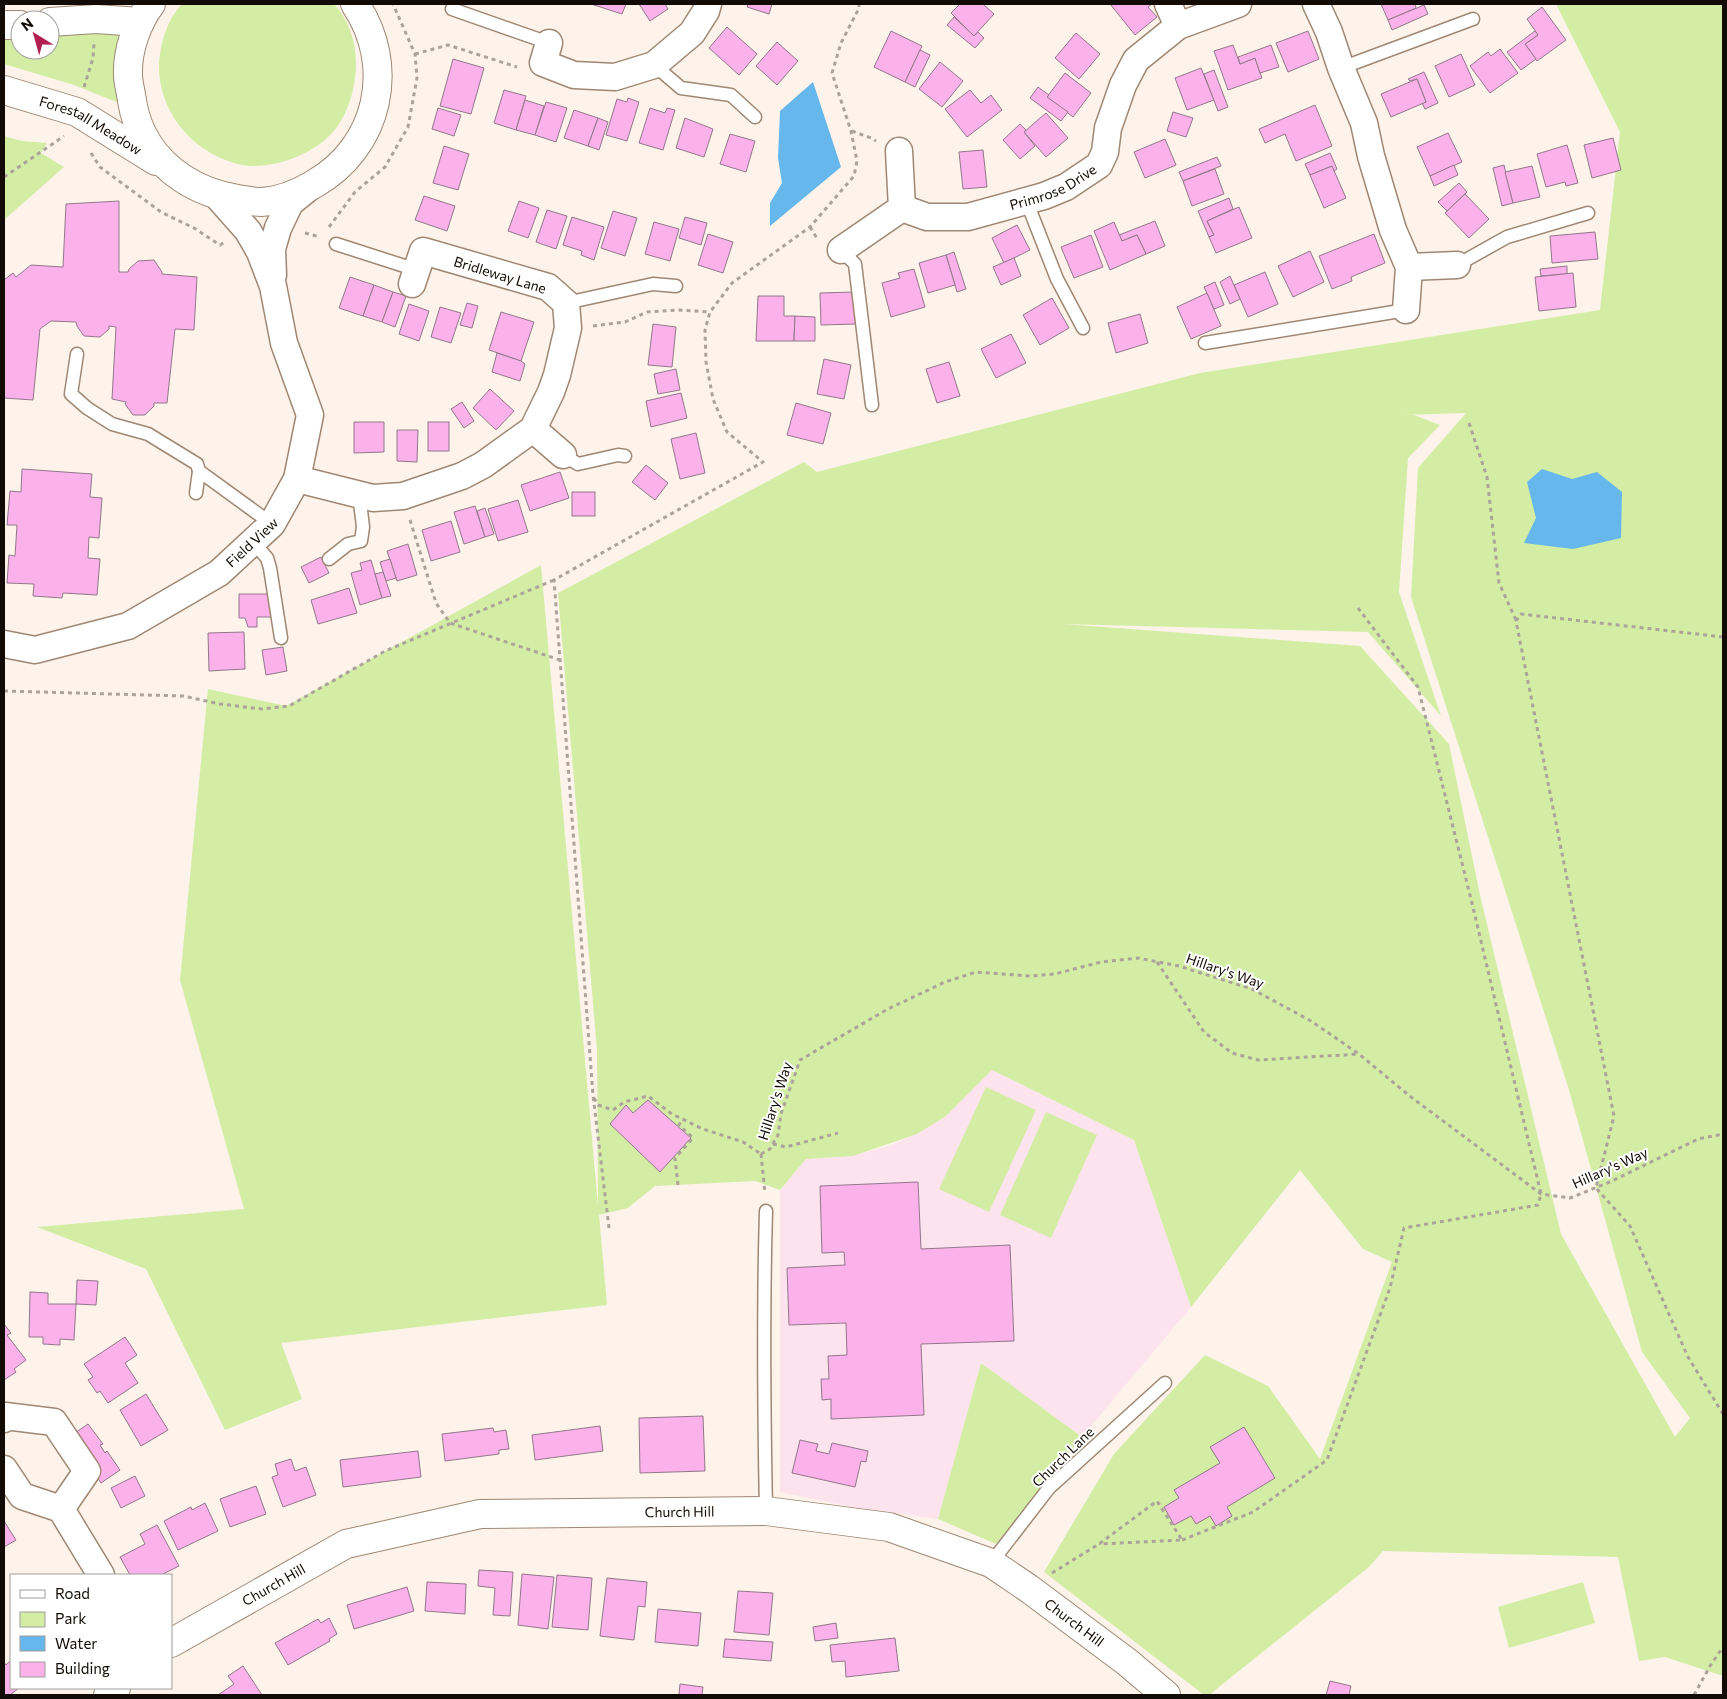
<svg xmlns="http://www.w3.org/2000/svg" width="1727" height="1699" font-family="Commissioner,sans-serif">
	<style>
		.education { fill: #fce3ee }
		.green { fill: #d3eda5; fill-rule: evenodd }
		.water { fill: #65b7ec }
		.building { fill: #fbb1e9; stroke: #91788b }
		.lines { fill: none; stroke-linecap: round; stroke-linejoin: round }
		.service-casing { stroke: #9f8773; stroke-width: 15 }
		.minor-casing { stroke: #9f8773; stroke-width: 29 }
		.tertiary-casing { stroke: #9f8773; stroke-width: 30 }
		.path { stroke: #aca39b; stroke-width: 3; stroke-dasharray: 4 4; stroke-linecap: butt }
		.service { stroke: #fff; stroke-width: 12 }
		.minor { stroke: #fff; stroke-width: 26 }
		.tertiary { stroke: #fff; stroke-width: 28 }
		.labels { text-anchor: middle; stroke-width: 4; stroke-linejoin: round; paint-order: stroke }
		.street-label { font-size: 14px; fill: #120a04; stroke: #fff }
	</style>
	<rect width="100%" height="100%" fill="#fdf3ea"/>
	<path class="education" d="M992 1070 1134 1140 1191 1307 1082 1437 981 1363 938 1519 857 1508 780 1492V1190L806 1159 853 1156 892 1145 917 1134 946 1116 978 1082Z"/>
	<g class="green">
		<path d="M182 4H334C355 26 360 60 353 89 350 104 343 121 332 133 312 155 272 170 242 165 194 155 157 112 159 62 161 41 167 20 182 4Z"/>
		<path d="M1556 4H1723V1676L1665 1657 1639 1661 1618 1557 1383 1551 1369 1567 1209 1695H1204L1044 1572 1114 1454 1205 1355 1268 1386 1320 1459 1392 1262 1363 1249 1300 1170 1191 1307 1134 1140 992 1070 946 1116 917 1134 853 1156 806 1159 780 1190 755 1181 655 1186 628 1208 599 1215 607 1305 281 1343 302 1399 225 1430 146 1269 37 1227 244 1209 180 980 208 689 286 706 541 565 598 1206 597 1050 558 593 804 462 817 472 1200 373 1600 310 1620 132ZM1466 413 1418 468 1411 597 1569 1090 1642 1352 1690 1418 1675 1437 1561 1234 1480 895 1449 744 1360 646 1063 624 1368 632 1441 716 1399 592 1408 458 1440 425 1414 415H1402Z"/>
		<path d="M119 32 116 66 119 103 74 85 4 64V38L20 37V50H50V36Z"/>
		<path d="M4 136 22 141 47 143 41 153 64 167 4 220Z"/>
		<path d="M986 1087 1036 1110 989 1212 939 1189Z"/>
		<path d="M1046 1112 1097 1135 1051 1238 1000 1215Z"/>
		<path d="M981 1363 1082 1437 996 1544 938 1519Z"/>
		<path d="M1583 1582 1595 1623 1509 1648 1498 1607Z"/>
	</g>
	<g class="water">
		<path d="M813 82 841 167 770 226V203L782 183 778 158 780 111Z"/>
		<path d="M1542 469 1572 479 1597 472 1622 492 1621 538 1573 549 1524 543 1536 518 1527 482Z"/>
	</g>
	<g class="building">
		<path d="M591 4H626L622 14Z"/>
		<path d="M639 4H665L668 9 650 21Z"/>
		<path d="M748 4H772L769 14 747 7Z"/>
		<path d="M960 4H983L994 14 974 36 951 13Z"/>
		<path d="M1110 4H1152L1148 7 1157 17 1135 35Z"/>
		<path d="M1381 4H1415L1416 8 1388 20Z"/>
		<path d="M1424 5 1428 14 1392 30 1388 20Z"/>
		<path d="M1542 7 1566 40 1537 61 1525 44 1538 35 1527 19Z"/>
		<path d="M954 17 974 36 978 32 984 38 975 48 947 25Z"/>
		<path d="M727 27 757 54 739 75 709 48Z"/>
		<path d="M891 31 922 46 905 82 874 67Z"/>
		<path d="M1308 31 1319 59 1288 72 1276 43Z"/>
		<path d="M1535 31 1538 35 1525 44 1536 59 1521 70 1507 52Z"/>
		<path d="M1076 33 1100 54 1079 79 1055 58Z"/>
		<path d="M777 42 798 61 777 85 756 66Z"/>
		<path d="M1233 45 1240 64 1255 58 1262 78 1228 90 1214 51Z"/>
		<path d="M1271 45 1279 67 1260 73 1255 58 1240 64 1238 57Z"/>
		<path d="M1500 49 1518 73 1490 93 1470 66 1488 52 1491 56Z"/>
		<path d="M920 50 930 55 915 87 905 82Z"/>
		<path d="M1461 54 1475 85 1449 97 1435 66Z"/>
		<path d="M453 59 484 68 471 114 440 106Z"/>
		<path d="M940 62 963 81 942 107 919 89Z"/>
		<path d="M1201 68 1214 100 1187 110 1175 78Z"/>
		<path d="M1214 70 1228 107 1218 111 1204 74Z"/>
		<path d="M1424 72 1438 103 1425 109 1422 103 1426 102 1417 79 1410 81 1408 79Z"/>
		<path d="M1065 73 1091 93 1073 117 1047 97Z"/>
		<path d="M1417 79 1426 102 1391 117 1381 94Z"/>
		<path d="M1038 87 1049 95 1047 97 1068 112 1061 121 1030 98Z"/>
		<path d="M504 90 526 96 516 130 494 123Z"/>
		<path d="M970 90 981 103 991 95 1002 110 967 137 945 109Z"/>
		<path d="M628 98 639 102 627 141 606 135 617 99 627 102Z"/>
		<path d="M525 100 544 106 535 135 516 130Z"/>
		<path d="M546 102 567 108 556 142 535 135Z"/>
		<path d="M1315 105 1332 146 1296 161 1285 134 1265 143 1259 129Z"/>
		<path d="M438 108 461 115 454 136 432 129Z"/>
		<path d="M650 108 665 113 667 108 675 110 663 150 639 143Z"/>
		<path d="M574 110 598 118 588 146 564 138Z"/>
		<path d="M1173 112 1193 118 1186 137 1167 131Z"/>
		<path d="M1046 113 1068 138 1046 157 1024 132Z"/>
		<path d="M598 118 608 122 599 150 588 146Z"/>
		<path d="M685 118 713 129 704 157 676 148Z"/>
		<path d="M1020 124 1026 130 1024 132 1035 146 1020 159 1003 140Z"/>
		<path d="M1448 133 1462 162 1430 176 1417 147Z"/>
		<path d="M730 134 755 141 746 172 720 164Z"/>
		<path d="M1613 138 1621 170 1592 178 1584 145Z"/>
		<path d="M1165 139 1176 165 1145 178 1134 152Z"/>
		<path d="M1567 145 1578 183 1566 186 1565 182 1546 187 1537 154Z"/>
		<path d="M444 146 469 154 458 190 433 183Z"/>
		<path d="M983 150 987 187 963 189 959 152Z"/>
		<path d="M1330 153 1337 169 1334 171 1332 166 1310 175 1305 164Z"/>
		<path d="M1217 157 1221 166 1183 181 1179 172Z"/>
		<path d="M1454 165 1458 175 1434 186 1430 176Z"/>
		<path d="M1504 165 1513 203 1502 206 1493 168Z"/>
		<path d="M1332 166 1346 198 1324 208 1310 175Z"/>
		<path d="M1532 166 1540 197 1513 203 1505 172Z"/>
		<path d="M1215 169 1224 194 1192 206 1183 181Z"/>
		<path d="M1459 183 1467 192 1447 211 1438 202Z"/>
		<path d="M1465 194 1489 219 1469 238 1445 213Z"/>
		<path d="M424 196 455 206 447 231 415 220Z"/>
		<path d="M1229 198 1233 209 1207 221 1214 235 1209 237 1198 211Z"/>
		<path d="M119 201V272H128L129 269 138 261 154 260 162 272V274L197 277 194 330 175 329 167 403H154V406L145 415H133L125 404 126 402 112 399 116 327 109 326V329L100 337 84 336 77 326 76 322 51 321 40 329 33 400 4 398V280L13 273 16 277 31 265 63 267 66 204Z"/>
		<path d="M519 201 539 208 528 238 508 231Z"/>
		<path d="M1239 207 1252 238 1216 253 1209 237 1214 235 1207 221Z"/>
		<path d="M547 210 567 216 556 249 536 242Z"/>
		<path d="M613 211 637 218 625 256 601 248Z"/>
		<path d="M572 217 604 227 594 260 581 255 582 251 563 245Z"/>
		<path d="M685 217 707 223 701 245 679 238Z"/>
		<path d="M1155 221 1165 246 1146 254 1137 235 1122 241 1119 235Z"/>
		<path d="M654 222 679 229 670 261 645 254Z"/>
		<path d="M1114 222 1122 241 1137 235 1146 254 1110 270 1094 231Z"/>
		<path d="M1017 225 1030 250 1004 263 992 238Z"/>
		<path d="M1595 232 1598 259 1552 263 1550 236Z"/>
		<path d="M708 234 733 242 723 273 698 265Z"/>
		<path d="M1374 234 1385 263 1351 277 1352 281 1332 289 1319 256Z"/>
		<path d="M1091 235 1103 267 1074 278 1061 247Z"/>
		<path d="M1310 251 1324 282 1293 297 1278 266Z"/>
		<path d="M954 252 966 289 957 292 946 255Z"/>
		<path d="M946 255 955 285 928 293 919 263Z"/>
		<path d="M1014 258 1021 276 1001 285 993 267Z"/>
		<path d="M1567 266V274L1541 276 1540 269Z"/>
		<path d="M914 269 925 307 891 317 882 283 900 278 898 273Z"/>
		<path d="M1265 272 1278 304 1248 317 1234 285Z"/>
		<path d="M1573 273 1576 307 1539 311 1535 277Z"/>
		<path d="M1230 276 1240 299 1230 304 1220 282Z"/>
		<path d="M350 277 374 285 363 316 339 308Z"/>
		<path d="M1215 282 1224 305 1214 309 1204 287Z"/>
		<path d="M374 285 393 292 382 322 363 316Z"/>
		<path d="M393 292 406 296 395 327 382 322Z"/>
		<path d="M854 292 856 324 821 325 820 293Z"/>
		<path d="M1207 293 1221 326 1191 339 1177 307Z"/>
		<path d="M758 296H784V316H795L794 341H756Z"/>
		<path d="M1052 298 1069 328 1040 345 1023 315Z"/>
		<path d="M467 303 478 306 472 328 460 325Z"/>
		<path d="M409 304 429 311 419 341 399 334Z"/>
		<path d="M440 307 461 313 451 343 431 337Z"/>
		<path d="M501 312 534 322 521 361 489 350Z"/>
		<path d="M1140 314 1148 343 1116 353 1108 323Z"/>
		<path d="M795 316 815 317V341H794Z"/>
		<path d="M653 324 676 327 672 367 648 365Z"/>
		<path d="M1011 334 1026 363 996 378 981 349Z"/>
		<path d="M497 353 521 361 525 364 520 381 492 372Z"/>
		<path d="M824 359 851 365 844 399 817 394Z"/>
		<path d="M949 362 960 396 937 403 926 369Z"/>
		<path d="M676 369 680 390 658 394 654 374Z"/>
		<path d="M490 389 514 411 496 430 473 408Z"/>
		<path d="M681 393 687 418 651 427 646 401Z"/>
		<path d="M462 402 474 421 464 428 451 409Z"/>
		<path d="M796 403 831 413 823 444 787 435Z"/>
		<path d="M354 422H384V452L354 453Z"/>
		<rect x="428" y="422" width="21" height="29"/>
		<path d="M397 430H418L417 462 397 461Z"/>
		<path d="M696 433 705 473 680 479 671 439Z"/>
		<path d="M646 465 668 483 655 500 632 482Z"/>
		<path d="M22 469 92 474 90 497 102 498 99 538 89 537 88 558 100 559 97 595 63 593 62 598 33 596 34 584 7 583 9 555 15 556 17 525H7L10 491 21 492Z"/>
		<path d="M560 472 569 498 530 511 521 485Z"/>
		<rect x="572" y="492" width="23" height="24"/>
		<path d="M518 500 528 532 498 541 488 509Z"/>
		<path d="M475 506 485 537 464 544 454 512Z"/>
		<path d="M485 508 494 534 485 537 477 511Z"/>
		<path d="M451 521 460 552 431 561 422 530Z"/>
		<path d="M408 544 417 575 397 581 387 551Z"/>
		<path d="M321 557 329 573 309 583 301 567Z"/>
		<path d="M390 559 396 578 386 581 380 562Z"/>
		<path d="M371 560 382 598 360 605 351 573 362 570 360 563Z"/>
		<path d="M383 572 391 596 382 598 375 574Z"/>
		<path d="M349 588 357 613 318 624 311 600Z"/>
		<path d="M239 594H272V617H257V627H248L245 618H239Z"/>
		<path d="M244 632 245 669 209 671 208 633Z"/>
		<path d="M283 647 287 671 266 675 262 650Z"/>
		<path d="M648 1100 691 1138 660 1172 610 1124 626 1105 633 1113Z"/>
		<path d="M918 1182 921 1249 1010 1245 1014 1341 921 1344 924 1415 831 1419V1399L822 1400 821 1379H829L828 1356 847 1355 846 1323 789 1325 787 1268 845 1265 844 1252 822 1253 820 1186Z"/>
		<path d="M77 1280 98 1281 96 1305 76 1304Z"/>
		<path d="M30 1292 48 1293V1304H76L74 1340 60 1339V1345L43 1344V1337H29Z"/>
		<path d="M4 1324 11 1333 7 1335 26 1360 14 1369 16 1372 4 1380Z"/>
		<path d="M125 1337 137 1355 125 1363 138 1383 108 1403 100 1391 97 1393 88 1380 93 1377 84 1364Z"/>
		<path d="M146 1394 168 1430 141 1446 120 1410Z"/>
		<path d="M703 1416 705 1471 640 1473 639 1418Z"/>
		<path d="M88 1424 103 1444 100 1445 105 1453 107 1451 120 1470 101 1483 69 1437Z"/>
		<path d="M600 1426 603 1451 535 1460 532 1435Z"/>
		<path d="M1244 1427 1275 1478 1227 1507 1232 1516 1216 1526 1210 1516 1196 1524 1191 1516 1174 1525 1164 1507 1179 1498 1174 1490 1220 1463 1210 1447Z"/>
		<path d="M493 1428 494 1432 506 1430 509 1449 499 1450V1454L445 1461 442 1434Z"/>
		<path d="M800 1440 818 1444 816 1451 829 1454 832 1443 868 1451 866 1462 861 1461 855 1487 792 1473Z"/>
		<path d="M418 1451 421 1477 343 1487 340 1460Z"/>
		<path d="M291 1459 295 1471 306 1467 316 1495 283 1507 272 1477 278 1475 275 1464Z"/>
		<path d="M135 1476 145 1496 121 1508 111 1488Z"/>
		<path d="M256 1486 266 1514 230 1527 220 1499Z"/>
		<path d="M205 1503 218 1531 178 1550 164 1521 191 1507 192 1510Z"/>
		<path d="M4 1521 16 1540 4 1547Z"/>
		<path d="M157 1525 179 1566 161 1575H130L120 1557 145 1544 140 1534Z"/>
		<path d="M479 1570 513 1572 510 1616 493 1615 495 1588 478 1586Z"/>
		<path d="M522 1574 554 1577 548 1629 518 1625Z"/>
		<path d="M557 1575 592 1578 588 1630 552 1627Z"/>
		<path d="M607 1578 647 1582 645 1607 638 1606 634 1640 600 1636Z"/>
		<path d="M427 1582 466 1584 465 1614 425 1611Z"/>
		<path d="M407 1587 414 1611 354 1629 347 1605Z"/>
		<path d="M738 1591 773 1593 769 1635 734 1632Z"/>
		<path d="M658 1609 701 1613 698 1646 655 1642Z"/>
		<path d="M329 1618 337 1634 329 1639 330 1641 288 1665 275 1643 318 1619 321 1623Z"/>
		<path d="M836 1623 838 1638 815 1641 813 1627Z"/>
		<path d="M895 1638 899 1671 846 1677 845 1661 832 1662 830 1645Z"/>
		<path d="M725 1639 773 1642 771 1661 723 1657Z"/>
		<path d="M11 1660V1688H19L10 1695H4V1662L6 1665Z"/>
		<path d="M243 1666 262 1695H218L234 1684 228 1676Z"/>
		<path d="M1330 1681 1351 1686 1349 1695H1326Z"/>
		<path d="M680 1684 703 1687 702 1695H679Z"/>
	</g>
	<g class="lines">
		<g class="service-casing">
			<g id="service">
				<path d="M452 9 549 43"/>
				<path d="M654 65 681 88 731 95 755 117"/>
				<path d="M1341 68 1473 19"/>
				<path d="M1026 200 1057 279 1083 328"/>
				<path d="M336 244 417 270"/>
				<path d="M841 250 855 264 872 405"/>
				<path d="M1457 265 1507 237 1588 213"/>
				<path d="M566 303 653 284 676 286"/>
				<path d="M1205 343 1406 310"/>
				<path d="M77 354 71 394 87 408 112 424 148 434 197 464 199 471 196 493"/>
				<path d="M563 455 578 464 618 455 625 456"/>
				<path d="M199 471 272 524"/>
				<path d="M253 542 267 558 270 568 281 638"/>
				<path d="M329 559 348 544 361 541 363 527 359 494"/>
				<path d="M766 1511C764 1411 763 1311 766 1211"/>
				<path d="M991 1563 1049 1488 1165 1383"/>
			</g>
		</g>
		<g class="minor-casing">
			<g id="minor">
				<path d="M1168 4 1178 26"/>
				<path d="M1316 4 1329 32 1341 68 1364 123 1371 156 1393 230 1409 267 1406 310"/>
				<path d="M549 43 543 63 574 75 615 77 654 65 692 33 706 11 708 4"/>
				<path id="s1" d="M902 208 927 217H968L1044 196 1066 187 1099 165 1105 152 1108 128 1123 85 1136 60 1178 26 1238 4"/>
				<path d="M841 250 902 208 899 151"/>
				<path d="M1409 267 1457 265"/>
				<path d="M273 275 272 249 278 228 290 203 311 186"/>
				<path d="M533 429 563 455"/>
				<path d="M297 479 373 498 403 496 462 476 483 465 533 429 551 392 557 375 568 328 566 303 548 287 423 251 412 284"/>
				<path id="s2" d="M4 644 35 650 128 626 219 573 272 524 297 479 310 415 284 343 273 286 260 252 248 231 217 196"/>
				<path d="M4 1419 5 1416 54 1422 87 1471 61 1509"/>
				<path d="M4 1469 22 1496 61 1509 101 1575"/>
			</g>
		</g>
		<g class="tertiary-casing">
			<g id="tertiary">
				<path d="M151 4C137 22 127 51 128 75 128 83 131 92 132 101 137 133 155 160 182 178 200 190 217 196 238 199 245 200 253 202 261 202 279 201 299 193 314 184 379 147 397 66 355 4"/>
				<path d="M50 22 96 19 140 22"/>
				<path d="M4 25H20"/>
				<path id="s3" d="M4 90 77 112 156 161"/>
				<path id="s4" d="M171 1643 346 1544 480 1514 766 1511 889 1527 991 1563 1028 1588 1127 1662 1166 1695"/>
				<path d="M108 1695 116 1688"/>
			</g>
		</g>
		<g class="path">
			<path d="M415 54 448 45 517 67"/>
			<path d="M84 87 93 58 94 44"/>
			<path d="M852 131 871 138 876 141"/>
			<path d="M91 153 100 167 161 212 194 228 220 245 225 242"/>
			<path d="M4 177 64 136"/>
			<path d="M329 227 355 192 385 167 408 127 417 78 415 54 393 4"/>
			<path d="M810 227 818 240"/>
			<path d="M305 233 320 237"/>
			<path d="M593 326 625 322 647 312 678 310 710 312"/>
			<path d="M1469 423 1487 477 1499 583 1516 620"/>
			<path d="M410 520 436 603 450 623 560 660"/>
			<path d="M1723 637 1521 614 1516 621 1614 1116 1596 1188 1630 1226 1688 1357 1723 1414"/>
			<path d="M4 691 183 696 220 704 262 709 289 706 385 651 554 580"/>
			<path d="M1157 962 1204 1032 1232 1053 1258 1060 1359 1054"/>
			<path d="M594 1098 598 1105 613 1110 624 1102 648 1096 672 1114 703 1129 743 1142 761 1154"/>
			<path d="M773 1144 786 1147 838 1133"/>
			<path d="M761 1154 770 1149 778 1135 781 1114 800 1060 888 1009 945 982 976 972 1030 976 1055 974 1101 962 1138 958 1179 966 1252 989 1311 1021 1359 1054 1411 1097 1541 1194 1570 1198 1610 1182 1698 1139 1723 1134"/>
			<path d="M761 1154 765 1193"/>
			<path d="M678 1185 675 1158 693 1138 679 1125 683 1119"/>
			<path d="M609 1228 593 1095 554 580 763 462 727 432 713 399 706 362 705 330 710 312 732 283 810 227 854 176 857 161 851 131 832 73 841 43 859 8V4"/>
			<path d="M1182 1540 1253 1512 1327 1460 1390 1288 1404 1228 1538 1205 1541 1194 1471 899 1418 687 1358 608"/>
			<path d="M1052 1573 1099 1544 1157 1501 1182 1540 1099 1544"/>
			<path d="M1694 1695 1710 1666 1723 1647"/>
		</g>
		<use href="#service" class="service"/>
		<use href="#minor" class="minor"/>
		<use href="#tertiary" class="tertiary"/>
	</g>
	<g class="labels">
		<g class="street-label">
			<text dy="5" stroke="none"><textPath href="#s3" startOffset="94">Forestall Meadow</textPath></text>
			<text dy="5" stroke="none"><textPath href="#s1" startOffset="158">Primrose Drive</textPath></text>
			<text transform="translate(500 275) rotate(17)" y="5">Bridleway Lane</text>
			<text dy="5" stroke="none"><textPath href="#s2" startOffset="278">Field View</textPath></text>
			<text transform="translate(1225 971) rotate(19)" y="5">Hillary's Way</text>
			<text transform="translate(775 1101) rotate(-72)" y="5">Hillary's Way</text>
			<text transform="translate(1610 1168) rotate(-24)" y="5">Hillary's Way</text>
			<text transform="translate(1063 1457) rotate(-44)" y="5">Church Lane</text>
			<text dy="5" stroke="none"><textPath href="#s4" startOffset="538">Church Hill</textPath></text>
			<text dy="5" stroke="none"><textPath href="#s4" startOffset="118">Church Hill</textPath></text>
			<text dy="5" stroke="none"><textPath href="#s4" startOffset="959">Church Hill</textPath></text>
		</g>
	</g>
	<rect width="1727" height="1699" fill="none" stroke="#120a04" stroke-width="10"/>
	<rect x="10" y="1574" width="162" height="115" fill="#ffffff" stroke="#a09d9b"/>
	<rect x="20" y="1590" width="25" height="8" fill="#ffffff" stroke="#a09d9b"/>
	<text x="55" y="1599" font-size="15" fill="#120a04">Road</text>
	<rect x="20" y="1612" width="25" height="15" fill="#d3eda5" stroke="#a09d9b"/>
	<text x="55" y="1624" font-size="15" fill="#120a04">Park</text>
	<rect x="20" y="1636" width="25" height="15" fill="#65b7ec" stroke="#a09d9b"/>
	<text x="55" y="1649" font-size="15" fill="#120a04">Water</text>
	<rect x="20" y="1662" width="25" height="15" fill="#fbb1e9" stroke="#a09d9b"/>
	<text x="55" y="1674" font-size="15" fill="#120a04">Building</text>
	<g transform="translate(35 35) rotate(323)"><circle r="24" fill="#ffffff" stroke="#a09d9b"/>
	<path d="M0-4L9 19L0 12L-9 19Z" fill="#b1204f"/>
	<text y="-8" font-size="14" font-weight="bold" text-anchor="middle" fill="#120a04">N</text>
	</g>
</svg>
